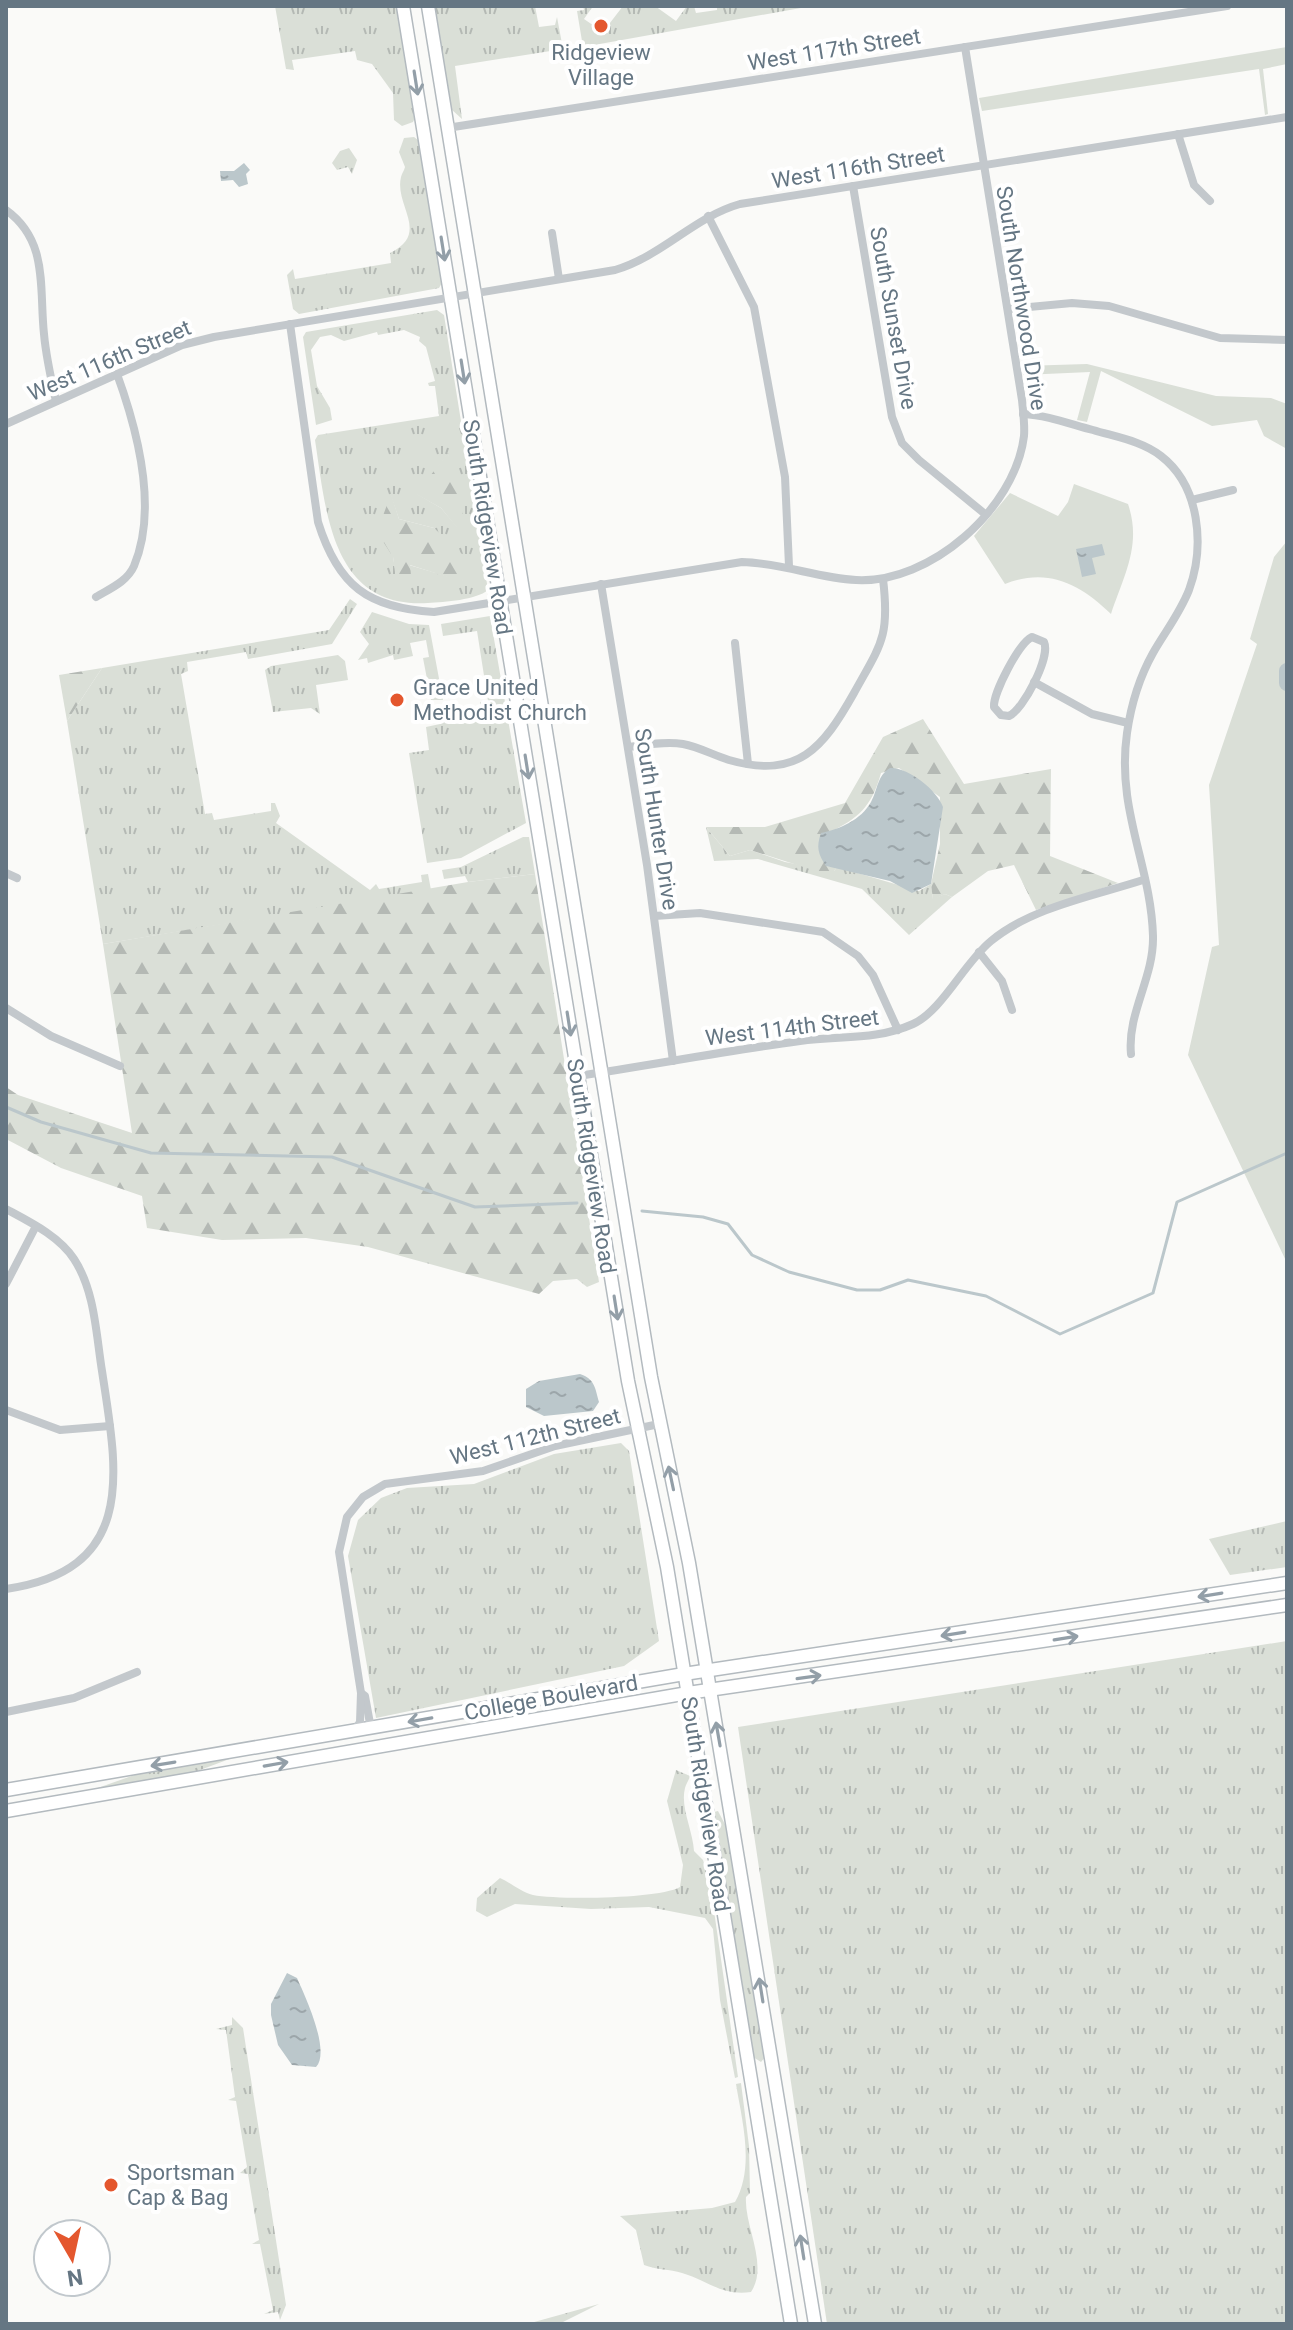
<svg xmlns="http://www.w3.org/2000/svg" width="1293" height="2330" font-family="Roboto,sans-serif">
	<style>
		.grass { fill: url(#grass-tufts); fill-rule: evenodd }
		.forest { fill: url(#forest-firs) }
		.park { fill: #dadfd7 }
		.water { fill: url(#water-ripples) }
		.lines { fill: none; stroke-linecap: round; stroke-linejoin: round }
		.stream { stroke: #bbc7cb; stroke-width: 3 }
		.river { stroke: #bbc7cb; stroke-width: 16 }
		.secondary-casing { stroke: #b3babf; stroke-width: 15 }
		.minor { stroke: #c3c8cc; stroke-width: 8 }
		.secondary { stroke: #fff; stroke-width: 12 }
		.oneway { stroke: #939fa8 }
		.poi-dot { fill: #e4572e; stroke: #fff; stroke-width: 3 }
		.labels { text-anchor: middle; stroke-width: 8; stroke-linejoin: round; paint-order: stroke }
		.street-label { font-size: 22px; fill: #657683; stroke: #fff }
		.poi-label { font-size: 22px; fill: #657683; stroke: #fff; text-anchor: start }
	</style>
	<defs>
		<pattern id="grass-tufts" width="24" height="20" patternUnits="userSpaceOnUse" patternTransform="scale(2)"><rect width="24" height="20" fill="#dadfd7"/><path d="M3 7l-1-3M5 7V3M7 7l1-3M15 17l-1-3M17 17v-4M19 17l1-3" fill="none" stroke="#b4b9b4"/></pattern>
		<pattern id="forest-firs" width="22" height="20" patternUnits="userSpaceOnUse" patternTransform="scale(2)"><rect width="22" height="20" fill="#dadfd7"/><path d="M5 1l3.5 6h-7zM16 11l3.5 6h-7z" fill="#b4b9b4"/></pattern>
		<pattern id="water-ripples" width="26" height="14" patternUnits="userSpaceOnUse" patternTransform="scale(2)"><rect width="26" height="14" fill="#bbc7cb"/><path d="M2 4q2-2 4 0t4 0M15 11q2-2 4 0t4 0" fill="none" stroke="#9ca6aa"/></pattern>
	</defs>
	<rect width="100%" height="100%" fill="#fafaf8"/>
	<g class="grass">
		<path d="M399 6 417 114 413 122 402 126 394 120 393 93 372 64 357 60 355 51 292 60 294 70 286 69 275 6Z"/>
		<path d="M435 6H535L539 27 555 25 557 17 563 49 455 66 462 119 451 109Z"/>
		<path d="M583 6H593L584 19 603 32 623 6H655L676 21 687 6H694L696 13 717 10V6H812L583 47 577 11 584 10Z"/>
		<path d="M414 137 422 143 443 281 439 288 299 314 293 309 287 275 293 269 295 279 391 263 390 253C431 233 394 206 401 177 402 173 404 171 405 167L399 152 404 138Z"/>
		<path d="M349 148 357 160 352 174 348 167 337 170 332 163 340 151Z"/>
		<path d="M437 310 444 315 488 590C476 600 445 602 428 603 331 609 326 511 315 440L318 435 439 416 435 386H429L428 383 435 381 426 347 419 341 420 337 404 330 378 335 377 332 344 341 331 335 320 337 311 350 317 386 330 408 332 420 316 425 303 337 306 332ZM448 454 458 528 441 508 417 494ZM391 496 399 519 434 528 463 581 409 565 398 586 393 557Z"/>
		<path d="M350 599 357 604 332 644 248 659 246 652 187 662 188 671 181 674 205 814 212 813 214 820 271 811V803H275L280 816 276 823 370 890 376 884 379 889 422 882 421 875 428 874 431 890 103 944 67 721 102 668 329 630Z"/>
		<path d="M372 612 409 624 429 625 443 700H431L423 658 429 657 426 640 410 643 413 656 394 660 393 655 368 663 367 658 358 660 369 644 360 632Z"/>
		<path d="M490 616 526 823 461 858 427 863 409 753 429 750 426 727 440 724 438 709 448 707 453 716 481 711 480 702 488 701 477 631 443 636 441 624Z"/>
		<path d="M338 655 345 661 348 680 316 685 320 714 311 708 273 712 265 670 271 666Z"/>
		<path d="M706 827 730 856 750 850 785 862 834 871 837 867 919 891 931 884 933 899 945 894 952 897 909 935 862 889 758 859 714 861Z"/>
		<path d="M523 837H529L535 874 468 882 465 876 444 879 442 870 461 867Z"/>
		<path d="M621 1443 629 1451 659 1641 624 1666 376 1718 348 1556 358 1520 381 1498 407 1488 474 1484 554 1454Z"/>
		<path d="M1287 1521V1567L1230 1575 1209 1539Z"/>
		<path d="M1287 1641V2324H827L738 1727Z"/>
		<path d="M243 1754 192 1773 89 1791 146 1771Z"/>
		<path d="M676 1770 690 1776C689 1780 686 1784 685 1788 680 1807 693 1831 694 1851L703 1860 710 1883 738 2077 735 2078 720 2000 713 1929 705 1918 649 1907 591 1909 515 1904 487 1917 476 1911 477 1898 500 1878C511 1883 521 1892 533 1895 558 1900 659 1899 680 1887L683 1865 667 1801Z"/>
		<path d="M718 1811 729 1832 766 2056 761 2062 753 2057 714 1812Z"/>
		<path d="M232 2017 243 2028 286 2305 280 2320 278 2312 264 2314 273 2310 260 2244H252L259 2240 248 2174 240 2173 247 2167 236 2101 228 2100 235 2097 226 2030 216 2029 232 2025Z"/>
		<path d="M741 2083 749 2146 750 2193 746 2197C744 2226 769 2265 751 2292 721 2296 709 2281 682 2273 670 2269 656 2270 644 2265L636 2230 620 2216 712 2208 735 2202C755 2167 742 2121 736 2084Z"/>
		<path d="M599 2304 559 2324H527Z"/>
	</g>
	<g class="forest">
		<path d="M448 453 463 512 458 529 441 508 416 494Z"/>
		<path d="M391 494 399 519 434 528 462 554 463 582 410 565 412 586 397 587 393 557 377 532Z"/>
		<path d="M102 668 67 721 59 675Z"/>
		<path d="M923 719 964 784 1051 769 1050 856 1118 883 1036 910 1014 865 988 871 952 897 945 894 933 900 931 884 940 844V797L899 768 881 773C873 802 862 816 836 829L826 866 837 867 834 871H816L750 850 730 856 706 827H765L845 803 883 737Z"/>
		<path d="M535 874 599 1282 587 1287 577 1279 553 1281 539 1294 368 1247 306 1238 222 1240 147 1228 142 1196 61 1168 6 1139V1087L18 1095 132 1133 103 944 468 882Z"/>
	</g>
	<g class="park">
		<path d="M1287 47V64L1263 69 1268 114 1265 115 1259 69 982 111 979 98Z"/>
		<path d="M1087 364 1216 396 1271 398 1287 404V449L1264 436 1257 420 1212 426 1101 371 1087 422 1077 420 1090 372 1023 375 1022 366Z"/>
		<path d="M1074 484 1128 504C1142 545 1124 575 1111 614 1080 584 1048 567 1005 584L974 536 1010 493 1058 516 1068 502Z"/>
		<path d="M1287 541V1263L1188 1055 1212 947 1219 945 1209 785 1257 644 1250 639 1274 557Z"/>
	</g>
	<g class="water">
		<path d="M244 163 250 170 246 174 248 184 239 187 233 180 221 181 220 171H234Z"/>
		<path d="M1102 544 1105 555 1092 558 1096 574 1082 577 1076 549Z"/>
		<path d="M890 768C908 767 937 790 943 807L931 884 912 893 890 881 826 866C818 854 816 847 821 833 840 829 861 820 871 802 878 789 877 776 890 768Z"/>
		<path d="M580 1374C595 1379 595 1388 599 1402L593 1411 544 1416 526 1407V1389L539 1381Z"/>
		<path d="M287 1973 297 1978C305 1996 331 2051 316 2067L292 2065 278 2045 271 2015V2004Z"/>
	</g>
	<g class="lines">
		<g class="stream">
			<path d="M6 1107 41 1122 151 1153 332 1157 475 1207 577 1203"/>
			<path d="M642 1211 703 1217 728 1224 752 1255 789 1272 857 1290H880L908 1280 986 1296 1060 1334 1153 1293 1177 1202 1287 1153"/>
		</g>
		<path class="river" d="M1287 671V683"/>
		<g class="secondary-casing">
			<g id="secondary">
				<path d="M403 6 628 1381 667 1567 791 2324"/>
				<path d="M428 6 651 1377 689 1563 815 2324"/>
				<path d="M6 1790 684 1674 1287 1583"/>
				<path d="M6 1811 688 1693 1287 1605"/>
			</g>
		</g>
		<g class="minor">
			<path d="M447 128 1227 6"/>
			<path d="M1178 134 1194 185 1210 201"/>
			<path d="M853 186 892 417 902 443 919 460 985 514"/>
			<path d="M6 210C49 241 39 288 44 334 46 357 51 379 56 401"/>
			<path d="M708 216 754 307 785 477 789 566"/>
			<path d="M552 233 559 279"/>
			<path d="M1008 309 1072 303 1109 306 1220 338 1287 340"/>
			<path d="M290 324 318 522C338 586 368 608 434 612L742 562C783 563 817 578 856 580 930 584 1015 509 1024 436 1025 425 1023 411 1022 400L965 47"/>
			<path d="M1023 414C1047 415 1070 424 1093 430 1116 437 1142 441 1161 456 1200 486 1205 546 1189 590 1180 613 1165 632 1153 653 1139 678 1131 705 1127 733 1116 810 1151 865 1153 936 1154 978 1127 1013 1131 1054"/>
			<path d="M6 424 182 345 214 337 615 270C662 256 694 217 740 204L1287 117"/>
			<path d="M1192 500 1233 490"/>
			<path d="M601 584 647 865 673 1061"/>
			<path d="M96 597C109 589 127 582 134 566 158 509 137 429 117 374"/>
			<path d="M1032 637 1044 642C1051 657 1023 710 1009 716L1001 715 994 707C993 693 1019 643 1032 637Z"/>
			<path d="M735 643 748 764"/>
			<path d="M1034 682 1092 714 1128 723"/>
			<path d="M628 747C645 745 665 741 683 744 699 747 713 755 729 760 798 780 823 748 854 693 881 644 890 637 883 579"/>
			<path d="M6 873 17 878"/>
			<path d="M654 916 700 913 823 932 858 956 873 975 898 1030"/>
			<path d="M979 952 1002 981 1012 1010"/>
			<path d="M6 1008 51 1036 120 1066"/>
			<path d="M578 1076C652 1065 725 1051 800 1041 839 1035 875 1041 913 1024 942 1011 964 963 991 941 1032 907 1094 896 1143 880"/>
			<path d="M6 1209C30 1222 59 1236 74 1259 95 1291 96 1334 102 1371 117 1470 139 1570 6 1589"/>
			<path d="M6 1284 36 1226"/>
			<path d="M6 1410 60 1430 110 1426"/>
			<path d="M6 1712 74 1698 137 1672"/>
			<path d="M371 1729 365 1696 361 1693 339 1552 347 1517 363 1497 385 1484 483 1471 555 1446 659 1424"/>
			<path d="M355 1730 360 1722 361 1693"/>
		</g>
		<use href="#secondary" class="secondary"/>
	</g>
	<defs><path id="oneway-shaft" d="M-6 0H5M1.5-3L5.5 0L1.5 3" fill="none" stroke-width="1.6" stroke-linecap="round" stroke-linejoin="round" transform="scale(2)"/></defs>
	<g class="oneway">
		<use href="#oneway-shaft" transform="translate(416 83) rotate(81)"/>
		<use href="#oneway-shaft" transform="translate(443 249) rotate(81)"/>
		<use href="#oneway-shaft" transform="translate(463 372) rotate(81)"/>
		<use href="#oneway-shaft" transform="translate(527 767) rotate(81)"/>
		<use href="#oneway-shaft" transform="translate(569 1024) rotate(81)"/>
		<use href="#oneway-shaft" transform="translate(616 1308) rotate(81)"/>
		<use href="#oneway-shaft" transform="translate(671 1478) rotate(-102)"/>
		<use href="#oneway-shaft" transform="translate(1210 1595) rotate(171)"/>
		<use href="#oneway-shaft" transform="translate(953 1634) rotate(171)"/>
		<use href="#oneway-shaft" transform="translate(1066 1638) rotate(-9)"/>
		<use href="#oneway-shaft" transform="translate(809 1677) rotate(-8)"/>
		<use href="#oneway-shaft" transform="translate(420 1720) rotate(170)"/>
		<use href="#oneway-shaft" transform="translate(718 1734) rotate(-100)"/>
		<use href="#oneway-shaft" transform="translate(163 1764) rotate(171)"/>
		<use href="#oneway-shaft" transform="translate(276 1764) rotate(-10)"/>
		<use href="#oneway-shaft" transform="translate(761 1990) rotate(-99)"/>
		<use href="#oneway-shaft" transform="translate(802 2247) rotate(-99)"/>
	</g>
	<g class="poi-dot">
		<circle cx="601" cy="26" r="8"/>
		<circle cx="397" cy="700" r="8"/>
		<circle cx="111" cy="2185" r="8"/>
	</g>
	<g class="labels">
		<g class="street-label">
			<text transform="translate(834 49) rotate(-9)" y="8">West 117th Street</text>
			<text transform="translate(858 167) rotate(-9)" y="8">West 116th Street</text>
			<text transform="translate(1022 298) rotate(81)" y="8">South Northwood Drive</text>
			<text transform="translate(894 318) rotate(80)" y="8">South Sunset Drive</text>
			<text transform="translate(109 360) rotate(-23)" y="8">West 116th Street</text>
			<text transform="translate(488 527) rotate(81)" y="8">South Ridgeview Road</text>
			<text transform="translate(657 819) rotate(81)" y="8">South Hunter Drive</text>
			<text transform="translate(792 1027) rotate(-7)" y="8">West 114th Street</text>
			<text transform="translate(592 1166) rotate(81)" y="8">South Ridgeview Road</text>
			<text transform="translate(535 1436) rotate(-14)" y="8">West 112th Street</text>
			<text transform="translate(551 1697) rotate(-10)" y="8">College Boulevard</text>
			<text transform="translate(706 1804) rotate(81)" y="8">South Ridgeview Road</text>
		</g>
		<g class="poi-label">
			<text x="601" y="60" text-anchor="middle">Ridgeview<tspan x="601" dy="25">Village</tspan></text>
			<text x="413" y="695">Grace United<tspan x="413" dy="25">Methodist Church</tspan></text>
			<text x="127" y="2180">Sportsman<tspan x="127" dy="25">Cap &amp; Bag</tspan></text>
		</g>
	</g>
	<rect width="1293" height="2330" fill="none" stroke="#657683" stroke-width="16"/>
	<g transform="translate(72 2258) rotate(171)"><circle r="38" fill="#ffffff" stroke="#c1c8cd" stroke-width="2"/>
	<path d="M0-6L14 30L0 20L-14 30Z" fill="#e4572e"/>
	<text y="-12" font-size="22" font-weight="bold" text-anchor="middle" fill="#657683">N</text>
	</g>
</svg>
